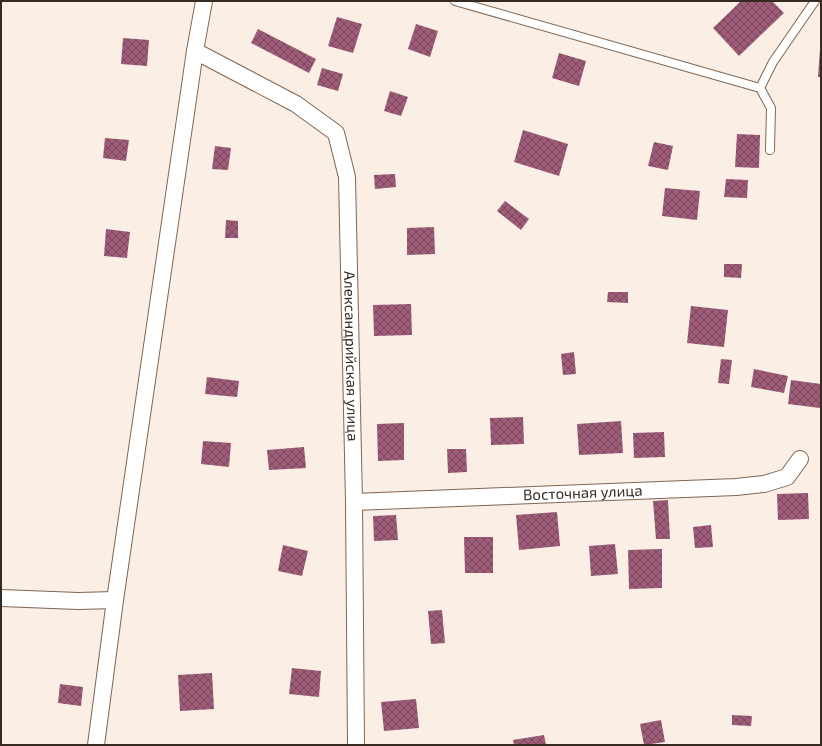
<svg xmlns="http://www.w3.org/2000/svg" width="822" height="746" font-family="'Exo 2',sans-serif">
	<style>
		.building { fill: url(#building-cross-hatch) }
		.lines { fill: none; stroke-linecap: round; stroke-linejoin: round }
		.service-casing { stroke: #806551; stroke-width: 10 }
		.minor-casing { stroke: #806551; stroke-width: 18 }
		.service { stroke: #fff; stroke-width: 8 }
		.minor { stroke: #fff; stroke-width: 16 }
		.labels { text-anchor: middle; stroke-width: 4; stroke-linejoin: round; paint-order: stroke }
		.street-label { font-size: 15px; fill: #362a22; stroke: #fbefe5 }
	</style>
	<defs>
		<pattern id="building-cross-hatch" width="8" height="8" patternUnits="userSpaceOnUse"><rect width="8" height="8" fill="#9e5c78"/><path d="M0 0l8 8M0 8l8-8" fill="none" stroke="#7a485c"/></pattern>
	</defs>
	<rect width="100%" height="100%" fill="#fbefe5"/>
	<g class="building">
		<path d="M741 1H772L784 13 739 56 713 28Z"/>
		<path d="M337 17 362 24 353 53 328 46Z"/>
		<path d="M416 24 438 31 430 57 408 49Z"/>
		<path d="M258 29 316 59 309 73 251 43Z"/>
		<path d="M123 38 149 40 147 66 121 64Z"/>
		<path d="M820 49H821V77H818Z"/>
		<path d="M559 53 586 61 579 86 552 78Z"/>
		<path d="M322 68 343 74 338 91 317 85Z"/>
		<path d="M390 91 408 97 401 116 384 111Z"/>
		<path d="M523 130 568 144 559 176 514 162Z"/>
		<path d="M737 134 760 135 759 168 735 167Z"/>
		<path d="M105 138 129 140 126 161 103 158Z"/>
		<path d="M654 142 673 146 668 170 648 166Z"/>
		<path d="M215 146 231 148 228 170 212 169Z"/>
		<path d="M395 174 396 187 375 189 374 175Z"/>
		<path d="M726 179 748 180 747 198 724 197Z"/>
		<path d="M665 188 700 191 697 220 662 216Z"/>
		<path d="M505 201 529 219 521 230 497 211Z"/>
		<path d="M226 220 238 221V238H225Z"/>
		<path d="M434 227 435 254 407 255V228Z"/>
		<path d="M106 229 130 232 127 258 104 256Z"/>
		<path d="M724 264H742L741 278 724 277Z"/>
		<path d="M608 292H628V303L607 302Z"/>
		<path d="M411 304 412 335 374 336 373 305Z"/>
		<path d="M691 306 728 310 724 347 687 343Z"/>
		<path d="M574 352 576 374 563 375 561 354Z"/>
		<path d="M721 359 732 360 729 384 718 383Z"/>
		<path d="M754 369 788 376 784 393 751 387Z"/>
		<path d="M207 377 239 381 237 397 205 394Z"/>
		<path d="M791 380 821 384 820 408 788 404Z"/>
		<path d="M523 417 524 444 491 445 490 418Z"/>
		<path d="M621 421 623 453 579 455 577 424Z"/>
		<path d="M404 423V460L378 461 377 424Z"/>
		<path d="M664 432 665 457 634 458 633 433Z"/>
		<path d="M203 441 231 443 229 467 201 464Z"/>
		<path d="M304 447 306 468 269 470 267 450Z"/>
		<path d="M447 449H466L467 472 448 473Z"/>
		<path d="M808 493 809 519 778 520 777 494Z"/>
		<path d="M668 500 670 539H656L653 501Z"/>
		<path d="M557 512 560 546 519 550 516 515Z"/>
		<path d="M396 515 398 540 374 541 373 516Z"/>
		<path d="M711 525 713 547 695 548 693 527Z"/>
		<path d="M464 537H493V573H465Z"/>
		<path d="M615 544 618 574 591 576 589 546Z"/>
		<path d="M283 545 308 551 302 576 278 571Z"/>
		<path d="M662 549V588L629 589 628 550Z"/>
		<path d="M442 610 445 643 431 644 428 611Z"/>
		<path d="M292 668 321 671 319 697 289 694Z"/>
		<path d="M212 673 214 709 180 711 178 675Z"/>
		<path d="M60 684 83 687 81 706 58 703Z"/>
		<path d="M416 699 419 728 384 731 381 702Z"/>
		<path d="M732 715 752 716 751 726 732 725Z"/>
		<path d="M661 720 665 742 644 745 640 724Z"/>
		<path d="M544 735 546 745H514L513 740Z"/>
	</g>
	<g class="lines">
		<g class="service-casing">
			<g id="service">
				<path d="M455 1 760 88 771 108 770 150"/>
				<path d="M760 88 773 62 815 1"/>
			</g>
		</g>
		<g class="minor-casing">
			<g id="minor">
				<path id="s1" d="M195 51 296 104 336 133 347 177 354 502 356 745"/>
				<path id="s2" d="M354 502 736 487 764 484 787 477 800 459"/>
				<path d="M1 598 78 601 115 600"/>
				<path d="M96 745 115 600 195 51 204 1"/>
			</g>
		</g>
		<use href="#service" class="service"/>
		<use href="#minor" class="minor"/>
	</g>
	<g class="labels">
		<g class="street-label">
			<text dy="5" stroke="none"><textPath href="#s1" startOffset="388">Александрийская улица</textPath></text>
			<text dy="5" stroke="none"><textPath href="#s2" startOffset="229">Восточная улица</textPath></text>
		</g>
	</g>
	<rect width="822" height="746" fill="none" stroke="#362a22" stroke-width="4"/>
</svg>
